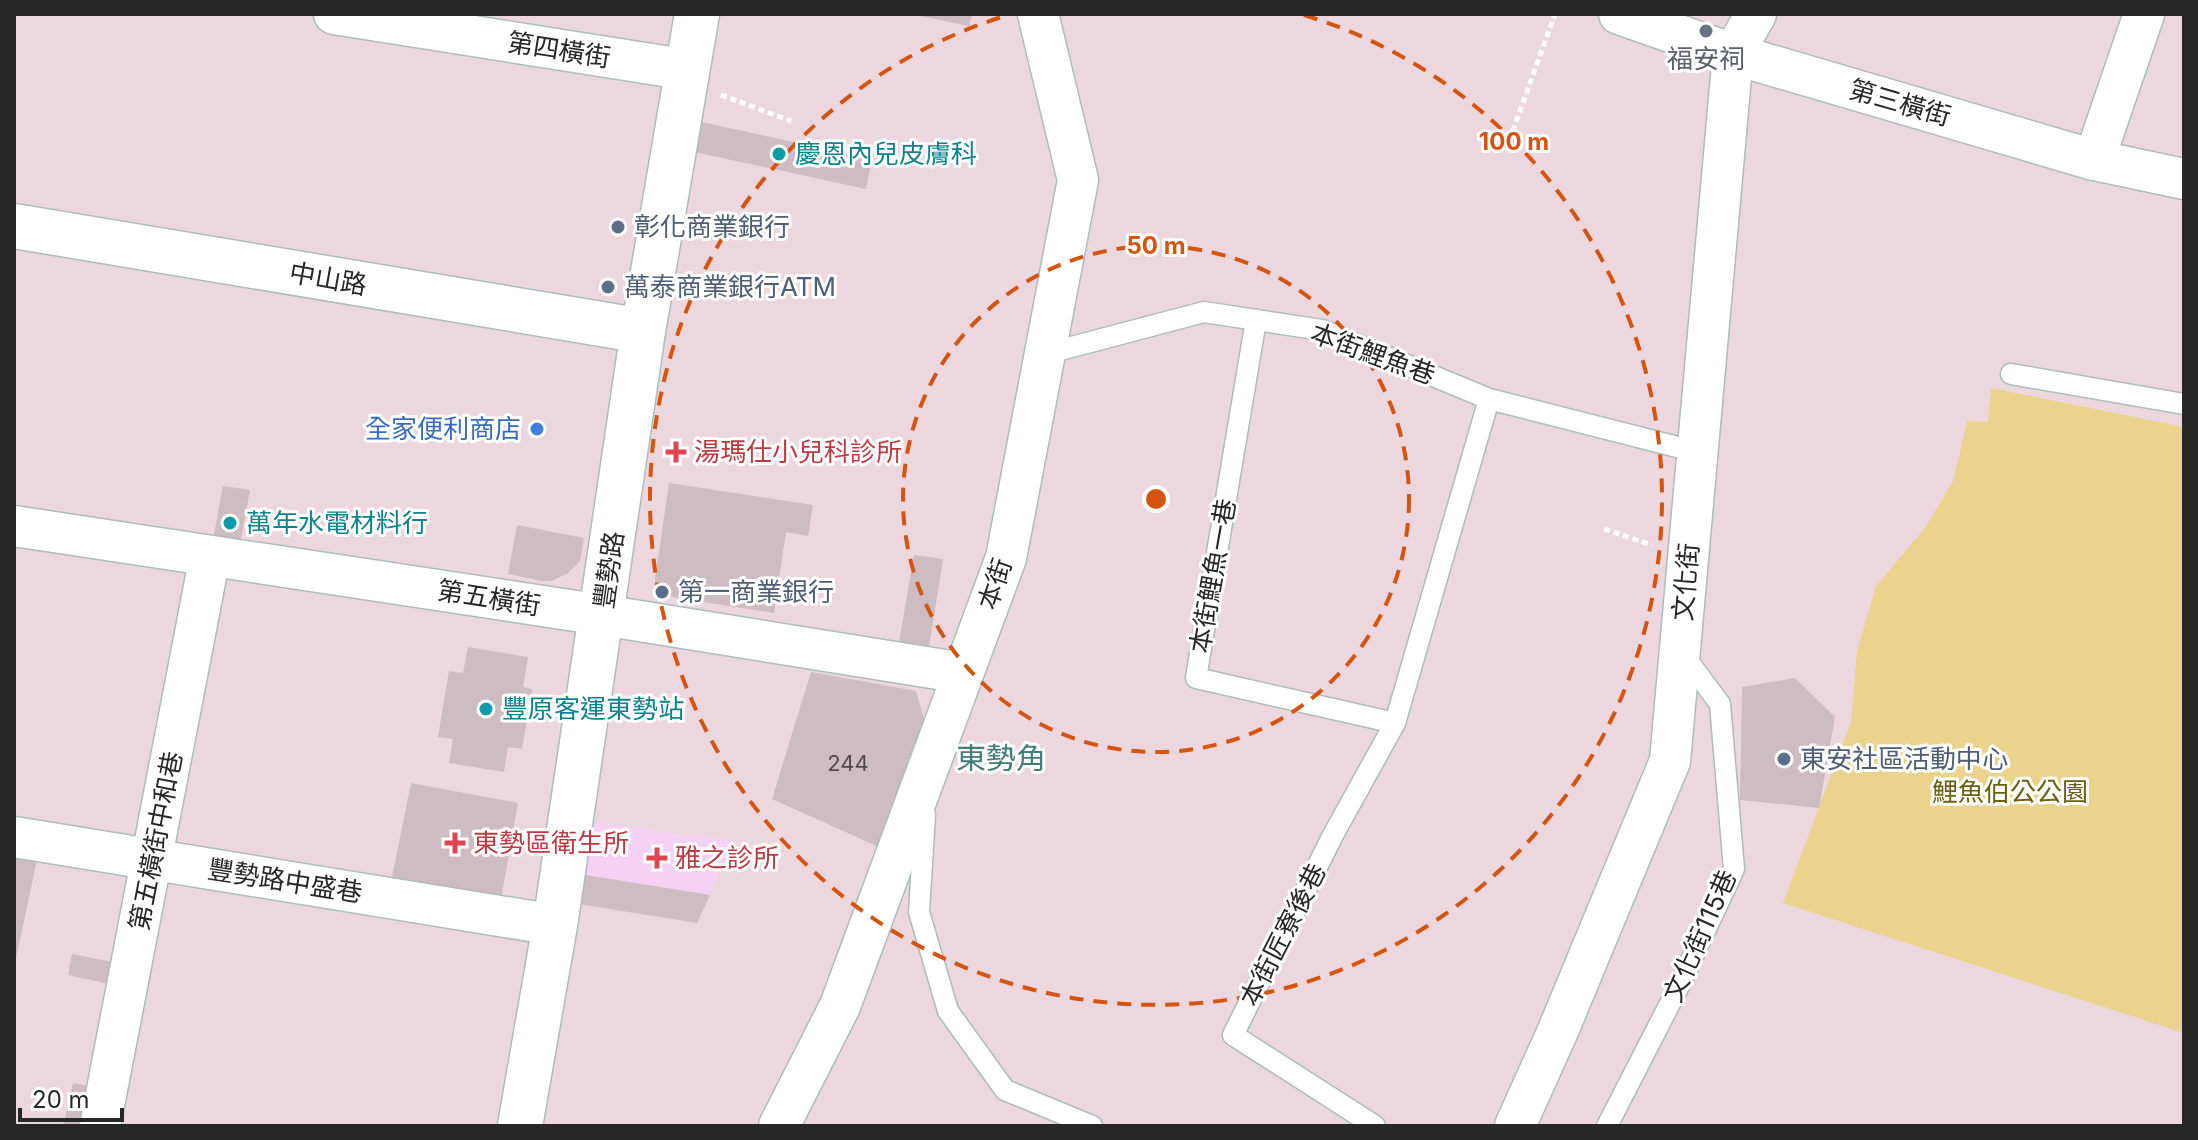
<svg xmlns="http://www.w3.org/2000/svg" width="2198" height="1140" font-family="Inter,'Noto Sans TC',sans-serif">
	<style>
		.medical { fill: #f5d2f3 }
		.green { fill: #ead38c }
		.building { fill: #cdbcc1 }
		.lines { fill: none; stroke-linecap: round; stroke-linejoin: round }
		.lane-casing { stroke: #abbdbc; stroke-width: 23 }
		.street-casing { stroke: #abbdbc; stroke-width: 43 }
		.secondary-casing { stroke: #abbdbc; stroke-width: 47 }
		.path { stroke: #fff; stroke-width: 5; stroke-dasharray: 6 4; stroke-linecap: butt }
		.lane { stroke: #fff; stroke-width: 20 }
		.street { stroke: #fff; stroke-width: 40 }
		.secondary { stroke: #fff; stroke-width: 44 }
		.ring { fill: none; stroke: #d5540f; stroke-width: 4; stroke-dasharray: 14 10 }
		.worship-dot { fill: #6b7280; stroke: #fff; stroke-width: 3 }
		.culture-dot { fill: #0f9aa8; stroke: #fff; stroke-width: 3 }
		.service-dot { fill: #5c6f8a; stroke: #fff; stroke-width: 3 }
		.shop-dot { fill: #3f7fe0; stroke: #fff; stroke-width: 3 }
		.health-dot { fill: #e0444e; stroke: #fff; stroke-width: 3 }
		.labels { text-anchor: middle; stroke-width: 6; stroke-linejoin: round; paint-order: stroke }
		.number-label { font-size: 22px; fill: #504c4e }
		.street-label { font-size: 26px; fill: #272727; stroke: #fff }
		.worship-label { font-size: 26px; fill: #5b616d; stroke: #fff }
		.culture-label { font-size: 26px; fill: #0d838f; stroke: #fff; text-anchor: start }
		.service-label { font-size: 26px; fill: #4e5e75; stroke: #fff; text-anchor: start }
		.shop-label { font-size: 26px; fill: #366cbe; stroke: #fff; text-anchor: end }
		.health-label { font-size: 26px; fill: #be3a42; stroke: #fff; text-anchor: start }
		.park-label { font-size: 26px; fill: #6b6111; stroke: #fff }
		.quarter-label { font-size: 30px; fill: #437c78; stroke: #fff }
		.centre { fill: #d5540f; stroke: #fff; stroke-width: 4 }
		.ring-label { font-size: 24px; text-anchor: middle; font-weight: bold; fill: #d5540f; stroke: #fff; stroke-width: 6; stroke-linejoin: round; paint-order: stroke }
	</style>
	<rect width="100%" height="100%" fill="#ecd7de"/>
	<path class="medical" d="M594 822 733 841 710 895 586 875Z"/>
	<path class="green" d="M1991 388 2184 427V1033L1783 903 1851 722 1857 651 1876 586 1925 528 1953 481 1967 421 1988 422Z"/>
	<g class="building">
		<path d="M911 14H972L969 26Z"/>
		<path d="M692 120 872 159 866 189 685 150Z"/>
		<path d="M669 483 813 505 808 536 786 532 774 613 653 594Z"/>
		<path d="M223 486 250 490 237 560 210 556Z"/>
		<path d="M517 525 584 538 580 561 568 573 552 581H542L508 574Z"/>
		<path d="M914 555 943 559 927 660 897 654Z"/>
		<path d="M468 647 528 657 523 687 532 689 522 749 508 747 504 772 449 763 453 739 438 737 449 671 463 673Z"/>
		<path d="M811 672 916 691 926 726 881 848 772 799Z"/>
		<path d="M1795 678 1835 717 1819 808 1740 800 1742 687Z"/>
		<path d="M411 783 518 803 501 899 391 882Z"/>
		<path d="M14 837 41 841 15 963H14Z"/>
		<path d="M586 875 710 895 697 923 579 904Z"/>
		<path d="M72 954 132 966 128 988 68 975Z"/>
		<path d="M73 1083 93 1087 85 1126H63Z"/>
	</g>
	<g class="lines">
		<g class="lane-casing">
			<g id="lane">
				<path d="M1256 320 1196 678 1395 723"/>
				<path d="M1045 354 1204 312 1322 330 1489 399 1697 452"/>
				<path d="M2011 374 2184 404"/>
				<path d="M925 815 919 912 948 1011 1005 1090 1092 1126"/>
				<path d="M1375 1126 1233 1035 1333 835 1395 723 1489 399"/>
				<path d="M1607 1126 1680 984 1734 869 1720 704 1682 653"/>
			</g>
		</g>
		<g class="street-casing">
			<g id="street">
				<path d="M334 14 689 70"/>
				<path d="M1619 14 1733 54 2094 160 2184 179"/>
				<path d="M2094 160 2144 14"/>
				<path d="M14 526 602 615 963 673"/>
				<path d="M14 837 555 925"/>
				<path d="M100 1126 210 556"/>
				<path d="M779 1126 840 1006 1006 558 1078 180 1038 14"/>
				<path d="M1515 1126 1557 1033 1670 761 1733 54 1756 14"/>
			</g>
		</g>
		<g class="secondary-casing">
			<g id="secondary">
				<path d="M14 226 643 331"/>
				<path d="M520 1126 555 925 643 331 697 14"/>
			</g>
		</g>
		<g class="path">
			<path d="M721 95 791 121"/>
			<path d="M1506 150 1555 14"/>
			<path d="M1604 529 1652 545"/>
		</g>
		<use href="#lane" class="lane"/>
		<use href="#street" class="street"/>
		<use href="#secondary" class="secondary"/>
	</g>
	<g class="ring">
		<circle cx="1156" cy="499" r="253"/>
		<path d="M1304 15A506 506 0 1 1 1008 15"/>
	</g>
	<circle class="worship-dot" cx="1706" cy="31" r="8"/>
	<g class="culture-dot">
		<circle cx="779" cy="154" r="8"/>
		<circle cx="230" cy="523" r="8"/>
		<circle cx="486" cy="709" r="8"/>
	</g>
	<g class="service-dot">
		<circle cx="618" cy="227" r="8"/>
		<circle cx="608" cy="287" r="8"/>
		<circle cx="662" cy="592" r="8"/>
		<circle cx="1784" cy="759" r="8"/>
	</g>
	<circle class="shop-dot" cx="537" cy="429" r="8"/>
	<g class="health-dot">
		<path d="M672 440h8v8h8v8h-8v8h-8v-8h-8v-8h8z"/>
		<path d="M451 831h8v8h8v8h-8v8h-8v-8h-8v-8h8z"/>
		<path d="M653 846h8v8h8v8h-8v8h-8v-8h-8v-8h8z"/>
	</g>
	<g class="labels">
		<g class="number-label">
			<text x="848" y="771">244</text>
		</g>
		<g class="street-label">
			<text transform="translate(559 50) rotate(9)" y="9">第四橫街</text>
			<text transform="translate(1900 103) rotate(16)" y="9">第三橫街</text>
			<text transform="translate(328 279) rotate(10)" y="9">中山路</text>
			<text transform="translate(1373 354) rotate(20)" y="9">本街鯉魚巷</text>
			<text transform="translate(609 570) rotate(-82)" y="9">豐勢路</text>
			<text transform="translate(1213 576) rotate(-80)" y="9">本街鯉魚一巷</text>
			<text transform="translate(1686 582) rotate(-85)" y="9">文化街</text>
			<text transform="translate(995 584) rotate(-71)" y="9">本街</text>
			<text transform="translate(489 598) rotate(9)" y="9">第五橫街</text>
			<text transform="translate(156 841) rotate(-79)" y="9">第五橫街中和巷</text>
			<text transform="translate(285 881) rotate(9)" y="9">豐勢路中盛巷</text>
			<text transform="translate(1283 935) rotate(-63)" y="9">本街匠寮後巷</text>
			<text transform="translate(1700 936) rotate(-66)" y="9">文化街115巷</text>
		</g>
		<g class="worship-label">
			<text x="1706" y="68">福安祠</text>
		</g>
		<g class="culture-label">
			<text x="795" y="163">慶恩內兒皮膚科</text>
			<text x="246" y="532">萬年水電材料行</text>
			<text x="502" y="718">豐原客運東勢站</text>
		</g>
		<g class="service-label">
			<text x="634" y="236">彰化商業銀行</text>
			<text x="624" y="296">萬泰商業銀行ATM</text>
			<text x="678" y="601">第一商業銀行</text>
			<text x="1800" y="768">東安社區活動中心</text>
		</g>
		<g class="shop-label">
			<text x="521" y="438">全家便利商店</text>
		</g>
		<g class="health-label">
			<text x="694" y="461">湯瑪仕小兒科診所</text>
			<text x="473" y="852">東勢區衛生所</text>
			<text x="675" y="867">雅之診所</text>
		</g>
		<g class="park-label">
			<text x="2010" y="801">鯉魚伯公公園</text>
		</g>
		<g class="quarter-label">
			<text x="1001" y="769">東勢角</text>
		</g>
	</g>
	<circle cx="1156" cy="499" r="12" class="centre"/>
	<g class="ring-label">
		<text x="1514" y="150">100 m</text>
		<text x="1156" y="254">50 m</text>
	</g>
	<rect width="2198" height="1140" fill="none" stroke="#272727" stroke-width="32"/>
	<path d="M20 1108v12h102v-12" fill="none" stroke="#272727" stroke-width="4"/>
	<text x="32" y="1108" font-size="24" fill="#272727" stroke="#ffffff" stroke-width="6" paint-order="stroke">20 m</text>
</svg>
